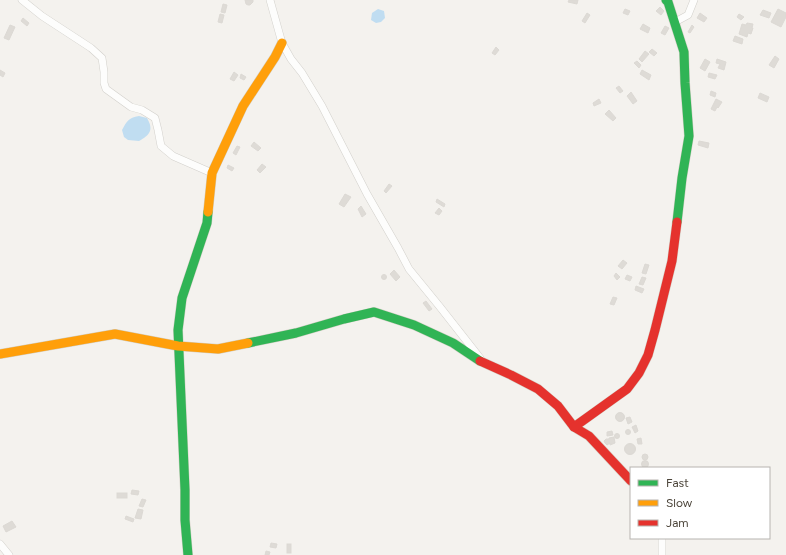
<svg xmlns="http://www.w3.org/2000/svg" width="786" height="555" font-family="Figtree,sans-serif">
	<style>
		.water { fill: #c0ddf1 }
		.building { fill: #dedbd6; stroke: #dcd9d4 }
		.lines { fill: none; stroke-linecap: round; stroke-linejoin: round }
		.street-casing { stroke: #d2d0cb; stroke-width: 8 }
		.fast-casing { stroke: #d3cfc5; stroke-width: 10 }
		.slow-casing { stroke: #d3cfc5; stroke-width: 10 }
		.jam-casing { stroke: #d3cfc5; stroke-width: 10 }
		.street { stroke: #fdfdfc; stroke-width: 7 }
		.fast { stroke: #30b455; stroke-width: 9 }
		.slow { stroke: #ff9f0a; stroke-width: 9 }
		.jam { stroke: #e5322d; stroke-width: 9 }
	</style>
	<rect width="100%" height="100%" fill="#f4f2ee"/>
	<g class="water">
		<path d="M378 9 384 11 385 18 381 22 376 23 371 20 372 13Z"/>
		<path d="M139 116 147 118C154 130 150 135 139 141L128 140 124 137 122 130C127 121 128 118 139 116Z"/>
	</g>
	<g class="building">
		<path d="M245 0H253V2L250 5H248L246 4Z"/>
		<path d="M569 0H578L577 4 568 2Z"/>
		<path d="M223 4 227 5 225 13 221 12Z"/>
		<path d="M660 7 664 11 661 15 656 11Z"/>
		<path d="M625 9 630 11 628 15 623 13Z"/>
		<path d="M778 9 786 13V17L781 27 771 22Z"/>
		<path d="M763 10 771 13 769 18 760 15Z"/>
		<path d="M587 13 590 15 585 23 582 21Z"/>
		<path d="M700 13 707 18 704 22 697 18Z"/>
		<path d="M220 14 224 15 222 23 218 22Z"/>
		<path d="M739 14 744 17 741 20 737 17Z"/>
		<path d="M23 18 29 23 27 26 21 21Z"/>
		<path d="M747 23 753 24 752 28H753L751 34 748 33 747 37 739 34 742 24 746 25Z"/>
		<path d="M643 24 650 28 648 33 640 29Z"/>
		<path d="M10 25 15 27 9 40 4 38Z"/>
		<path d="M692 25 694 27 690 33 688 32Z"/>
		<path d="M665 26 669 28 665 35 661 33Z"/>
		<path d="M735 36 743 39 742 44 733 41Z"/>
		<path d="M496 47 499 50 495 55 492 53Z"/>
		<path d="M652 49 657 53 654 56 649 52Z"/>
		<path d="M645 51 649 54 642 62 639 59Z"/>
		<path d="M775 56 779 59 774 68 769 65Z"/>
		<path d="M705 59 710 62 705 71 700 68Z"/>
		<path d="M717 59 726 62 724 70 718 68 720 64 716 63Z"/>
		<path d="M637 61 641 65 639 68 634 63Z"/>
		<path d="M0 70 5 73 3 77 0 75Z"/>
		<path d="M642 70 651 75 649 80 640 74Z"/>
		<path d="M234 72 238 75 234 81 230 79Z"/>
		<path d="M709 73 717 75 715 79 708 77Z"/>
		<path d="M241 74 246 77 244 80 240 78Z"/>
		<path d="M619 86 623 91 620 93 616 88Z"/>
		<path d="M711 91 716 93 715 97 710 95Z"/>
		<path d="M631 92 637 101 633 104 627 96Z"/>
		<path d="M760 93 769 97 767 102 758 98Z"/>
		<path d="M599 99 601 103 594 106 593 103Z"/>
		<path d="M716 99 722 102 718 108 717 107 715 111 711 109Z"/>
		<path d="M609 110 616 118 613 121 605 114Z"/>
		<path d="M699 141 709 143 708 148 698 145Z"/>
		<path d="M254 142 261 148 258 151 251 146Z"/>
		<path d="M237 146 240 147 236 155 233 153Z"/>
		<path d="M262 164 266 167 260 173 257 170Z"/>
		<path d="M228 165 234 168 232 171 227 168Z"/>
		<path d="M389 184 392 186 386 193 384 191Z"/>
		<path d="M345 194 351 197 344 207 339 204Z"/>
		<path d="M437 199 445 204 444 207 436 202Z"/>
		<path d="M361 206 366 214 362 217 358 209Z"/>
		<path d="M439 208 442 211 439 215 435 213Z"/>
		<path d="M623 260 627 263 622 269 618 266Z"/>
		<path d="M645 264 649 265 646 274 642 273Z"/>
		<path d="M394 270 400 277 396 281 390 274Z"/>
		<path d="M616 273 620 277 617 280 614 276Z"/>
		<circle cx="384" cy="277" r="2.5"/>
		<path d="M627 275 632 277 630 281 625 279Z"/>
		<path d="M642 277 646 278 643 285 639 284Z"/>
		<path d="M636 286 644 289 642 293 635 290Z"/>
		<path d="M613 297 617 298 614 305 610 304Z"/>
		<path d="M426 301 432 309 429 311 423 303Z"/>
		<circle cx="620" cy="417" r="4.5"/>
		<path d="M630 417 632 422 628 424 626 418Z"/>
		<path d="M636 425 638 431 635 433 632 427Z"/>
		<circle cx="628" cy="432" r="2.5"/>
		<path d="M612 431 613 435 607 436V432Z"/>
		<circle cx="617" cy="436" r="2.5"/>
		<path d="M614 437 615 443 610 445V443L607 445 605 443 604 441 606 439H609V438Z"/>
		<path d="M641 438 642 444H638L637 439Z"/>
		<circle cx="630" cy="449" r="5.5"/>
		<circle cx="645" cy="457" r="3"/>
		<circle cx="645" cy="464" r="3.5"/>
		<path d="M132 490 139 491 138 495 131 494Z"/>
		<rect x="117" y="493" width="10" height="5"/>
		<path d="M142 499 146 500 143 507 139 506Z"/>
		<path d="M138 509 143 510 141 519 135 518Z"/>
		<path d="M126 516 134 519 133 522 125 519Z"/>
		<path d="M12 521 16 527 6 532 3 526Z"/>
		<path d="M271 543 277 544 276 548 270 547Z"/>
		<rect x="287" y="544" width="4" height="9"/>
		<path d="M266 551 270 552 269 555H265Z"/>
	</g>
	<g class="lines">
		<g class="street-casing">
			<g id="street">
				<path d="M22 0 42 16 91 48 102 58 104 72V83L106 89 131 107 142 110 155 118 158 130 161 146 173 156 212 173"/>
				<path d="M270 0 282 43 291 59 302 73 322 106 367 194 398 248 409 269 440 307 480 358"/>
				<path d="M675 22 688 15 694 0"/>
				<path d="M0 544 9 555"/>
				<path d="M662 555V538"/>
			</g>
		</g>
		<g class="fast-casing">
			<g id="fast">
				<path d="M666 0 668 2 684 52 685 83 689 136 682 178 677 222"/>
				<path d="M248 343 296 333 344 319 374 312 414 325 453 343 480 361"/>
				<path d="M188 555 185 520V490L178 330 182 298 207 223 208 212"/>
			</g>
		</g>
		<g class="slow-casing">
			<g id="slow">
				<path d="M208 212 212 173 243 106 275 57 282 43"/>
				<path d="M0 354 115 334 178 346 218 349 248 343"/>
			</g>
		</g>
		<g class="jam-casing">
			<g id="jam">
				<path d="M480 361 511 375 538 389 558 406 574 427 589 436 631 481"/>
				<path d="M574 427 627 389 639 373 648 355 655 330 672 261 677 222"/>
			</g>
		</g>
		<use href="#street" class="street"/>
		<use href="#fast" class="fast"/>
		<use href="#slow" class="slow"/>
		<use href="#jam" class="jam"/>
	</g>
	<rect x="630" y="467" width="140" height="72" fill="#ffffff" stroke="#b7b4b0"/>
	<rect x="638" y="480" width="20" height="6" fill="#30b455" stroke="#b7b4b0"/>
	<text x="666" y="487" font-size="12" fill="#4b4439">Fast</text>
	<rect x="638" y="500" width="20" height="6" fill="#ff9f0a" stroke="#b7b4b0"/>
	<text x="666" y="507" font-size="12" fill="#4b4439">Slow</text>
	<rect x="638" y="520" width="20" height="6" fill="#e5322d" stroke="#b7b4b0"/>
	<text x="666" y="527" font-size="12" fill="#4b4439">Jam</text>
</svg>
